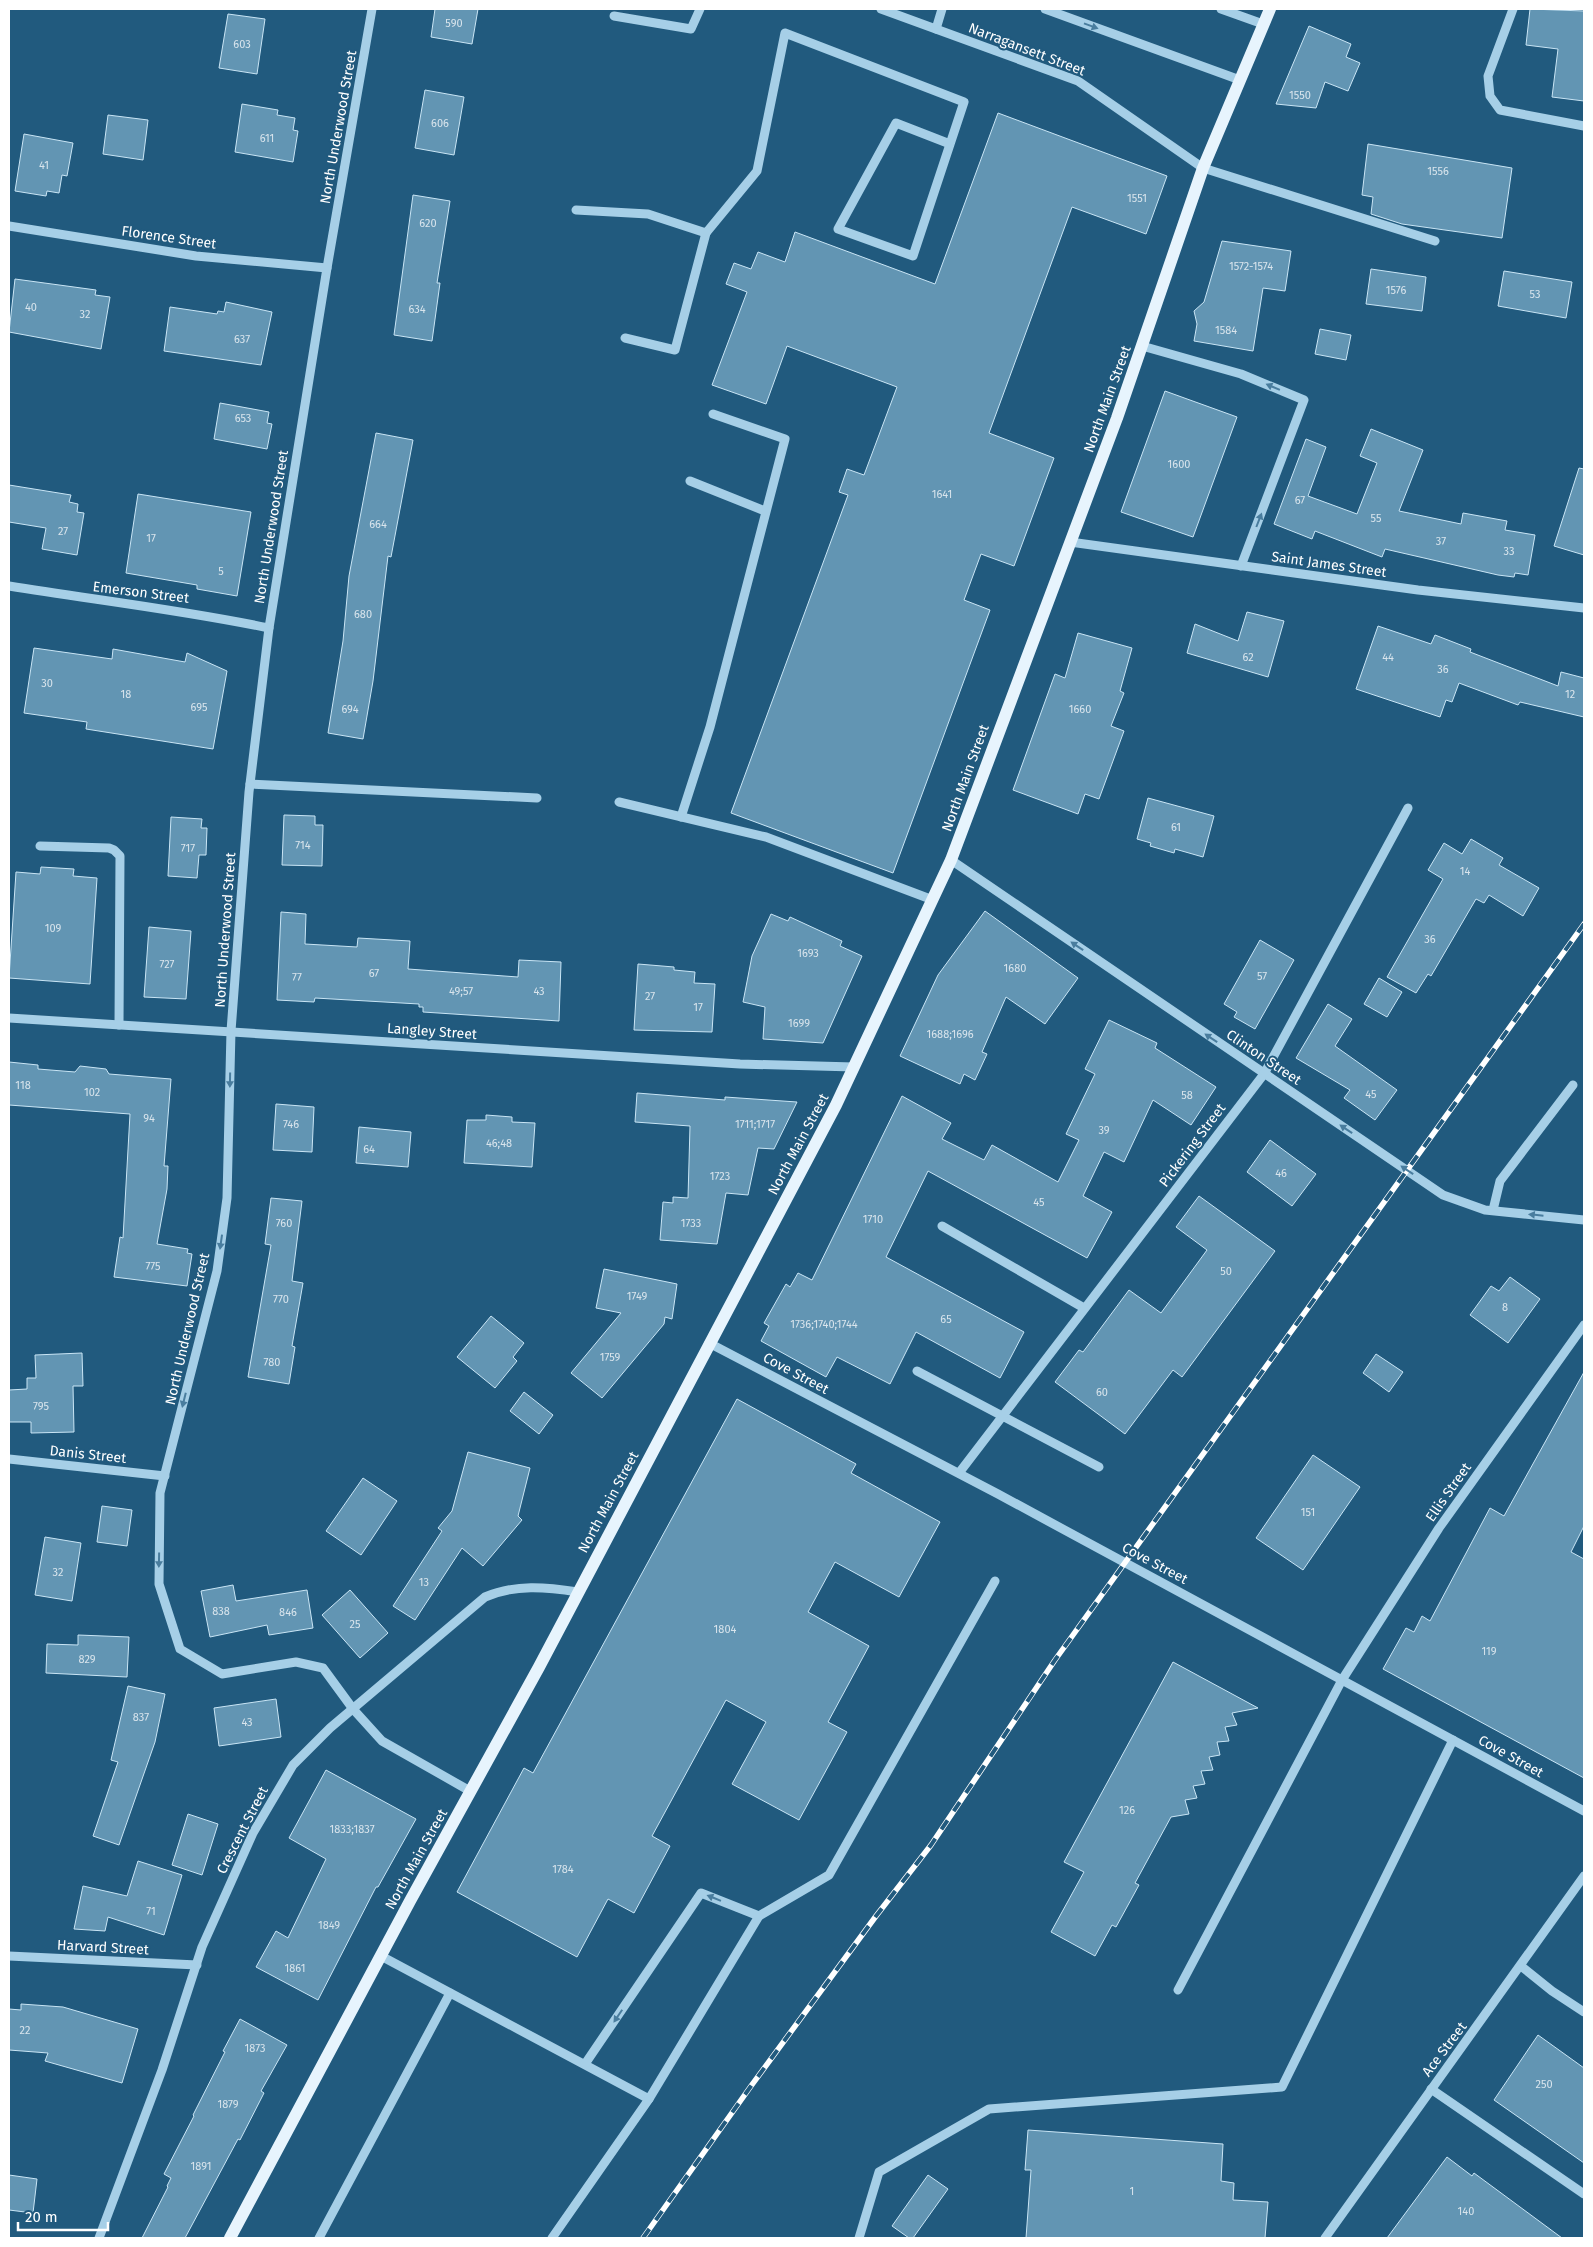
<svg xmlns="http://www.w3.org/2000/svg" width="1593" height="2247" font-family="'Fira Sans',sans-serif">
	<style>
		.building { fill: #6295b3; stroke: #c9e5f5 }
		.lines { fill: none; stroke-linecap: round; stroke-linejoin: round }
		.minor { stroke: #a6cfe7; stroke-width: 9 }
		.major { stroke: #e7f4fd; stroke-width: 12 }
		.rail-casing { stroke: #fff; stroke-width: 5.5 }
		.rail { stroke: #215a7e; stroke-width: 4; stroke-dasharray: 11; stroke-linecap: butt }
		.oneway { fill: #497d9e }
		.labels { text-anchor: middle; stroke-width: 4; stroke-linejoin: round; paint-order: stroke }
		.number-label { font-size: 11px; fill: #d8e4ec }
		.street-label { font-size: 14px; fill: #fff; stroke: #215a7e }
	</style>
	<rect width="100%" height="100%" fill="#215a7e"/>
	<g class="building">
		<path d="M435 9H478L472 44 431 37Z"/>
		<path d="M1530 9 1584 11V101L1552 97 1558 49 1526 45Z"/>
		<path d="M228 14 265 19 257 74 219 68Z"/>
		<path d="M1309 26 1351 44 1346 57 1360 63 1348 91 1325 82 1316 108 1276 104Z"/>
		<path d="M425 90 464 97 454 155 415 148Z"/>
		<path d="M242 104 278 110 277 115 295 118 293 130 298 131 293 162 235 152Z"/>
		<path d="M998 113 1167 176 1146 234 1072 207 989 433 1054 458 1014 566 981 554 964 600 990 610 893 873 731 813 848 495 839 492 847 469 864 475 897 387 787 346 766 404 712 385 747 292 726 284 734 263 751 269 758 252 785 262 795 232 935 284Z"/>
		<path d="M108 115 148 120 143 160 103 154Z"/>
		<path d="M24 134 73 143 67 176 62 175 59 193 47 191 46 196 15 191Z"/>
		<path d="M1368 144 1512 168 1502 238 1402 224 1371 214 1373 197 1362 195Z"/>
		<path d="M413 195 450 201 437 283H440L432 341 394 335Z"/>
		<path d="M1222 241 1291 251 1285 291 1263 288 1253 351 1194 341 1197 324 1194 311 1204 302Z"/>
		<path d="M1371 269 1426 277 1422 311 1366 304Z"/>
		<path d="M1504 271 1572 282 1566 318 1498 306Z"/>
		<path d="M15 279 96 290 95 295 110 297 101 349 9 332Z"/>
		<path d="M226 302 272 312 261 365 164 351 170 307 217 314 218 311 224 312Z"/>
		<path d="M1320 329 1351 335 1346 360 1315 354Z"/>
		<path d="M1165 391 1237 417 1193 537 1121 512Z"/>
		<path d="M220 403 269 412 267 423 272 424 267 449 214 439Z"/>
		<path d="M1371 429 1423 450 1399 511 1461 524 1463 513 1507 521 1505 530 1535 535 1528 575 1515 573 1514 577 1498 575 1385 549 1382 557 1315 531 1312 539 1274 524 1306 439 1326 447 1308 496 1357 514 1377 463 1360 456Z"/>
		<path d="M376 433 413 440 391 557 388 556 373 681 363 739 328 733 343 641 349 576Z"/>
		<path d="M1579 468 1584 469V555L1554 546Z"/>
		<path d="M9 485 71 495 69 502 78 504 77 512 84 513 77 555 42 549 46 528 9 522Z"/>
		<path d="M138 494 251 512 237 596 197 589V585L126 573Z"/>
		<path d="M1247 612 1284 621 1268 677 1187 653 1195 624 1238 641Z"/>
		<path d="M1378 626 1431 644 1435 635 1471 649 1470 652 1558 686 1561 672 1584 678V717L1520 702 1518 705 1459 683 1452 702 1446 700 1440 717 1356 689Z"/>
		<path d="M1078 633 1132 648 1120 691 1124 693 1111 726 1124 731 1099 799 1085 794 1078 814 1013 790 1055 674 1065 678Z"/>
		<path d="M34 648 112 659 113 649 185 662 187 653 227 671 213 749 86 729 87 722 24 713Z"/>
		<path d="M1148 798 1214 816 1203 857 1175 849 1174 853 1150 846 1151 843 1137 839Z"/>
		<path d="M284 815 315 816V825H323L322 866 282 865Z"/>
		<path d="M171 817 202 819 201 828H207L206 855H199L197 878 168 876Z"/>
		<path d="M1471 839 1503 858 1499 865 1539 888 1523 916 1489 895 1484 903 1476 899 1431 976 1428 974 1416 993 1387 977 1443 879 1428 870 1444 843 1462 854Z"/>
		<path d="M41 867 74 869 73 876 97 878 90 984 9 978 16 872 40 874Z"/>
		<path d="M985 911 1078 978 1045 1024 1006 997 982 1052 987 1054 975 1080 964 1074 960 1084 900 1056 938 975Z"/>
		<path d="M281 912 306 914 305 944 357 947 358 938 410 941 408 969 518 977 519 960 561 962 559 1021 423 1012V1007H419V1004L315 998 314 1002 277 1000Z"/>
		<path d="M771 914 788 921 790 917 842 941 840 946 862 956 823 1043 763 1039 765 1007 743 1002 752 956Z"/>
		<path d="M149 927 191 931 186 999 144 997Z"/>
		<path d="M1260 940 1294 960 1255 1029 1234 1017 1237 1012 1224 1004Z"/>
		<path d="M638 964 674 967V970L695 972 694 983 715 984 712 1032 634 1030Z"/>
		<path d="M1379 978 1402 992 1387 1017 1364 1004Z"/>
		<path d="M1328 1004 1352 1019 1335 1046 1397 1090 1375 1120 1344 1098 1350 1090 1296 1058Z"/>
		<path d="M1109 1020 1157 1043 1155 1048 1216 1087 1191 1125 1153 1100 1124 1162 1104 1152 1083 1196 1112 1212 1087 1258 928 1171 886 1257 1024 1332 1000 1378 916 1332 890 1384 837 1357 826 1377 761 1341 769 1326 764 1323 786 1284 790 1287 798 1273 812 1280 902 1096 951 1123 942 1139 984 1160 992 1145 1058 1182 1079 1140 1066 1134 1095 1074 1085 1069Z"/>
		<path d="M9 1062 38 1065V1069L75 1072 80 1066 106 1069 109 1074 171 1079 164 1166H168L167 1189 157 1244 188 1249 187 1253 192 1254 187 1286 114 1277 120 1237 123 1238 130 1114 9 1105Z"/>
		<path d="M637 1093 725 1100V1097L797 1102 774 1149 758 1148 748 1195 726 1193 717 1244 660 1240 663 1202 673 1203V1197L688 1198 690 1126 635 1122Z"/>
		<path d="M276 1104 314 1107 312 1152 273 1150Z"/>
		<path d="M486 1115 512 1117V1122L535 1123 532 1167 464 1163 467 1120H486Z"/>
		<path d="M359 1127 411 1132 408 1167 356 1163Z"/>
		<path d="M1270 1140 1316 1174 1292 1206 1247 1172Z"/>
		<path d="M1199 1196 1275 1251 1182 1377 1173 1370 1125 1434 1055 1382 1079 1350 1083 1352 1129 1290 1161 1313 1207 1250 1176 1227Z"/>
		<path d="M271 1198 302 1201 292 1281 303 1283 292 1346 295 1347 289 1384 248 1377 271 1245 265 1244Z"/>
		<path d="M604 1269 677 1284 672 1319 665 1317 664 1324 602 1398 571 1373 621 1313 596 1308Z"/>
		<path d="M1510 1277 1540 1299 1508 1343 1470 1315 1491 1286 1499 1291Z"/>
		<path d="M491 1316 524 1343 513 1357 517 1361 495 1388 457 1357Z"/>
		<path d="M82 1353 83 1386H73L74 1432 31 1433V1422H9V1390L27 1389V1378H36L35 1355Z"/>
		<path d="M1376 1354 1403 1372 1389 1392 1363 1373Z"/>
		<path d="M1584 1372V1526L1571 1552 1584 1559V1778L1383 1669 1406 1628 1414 1632 1422 1616 1430 1621 1490 1508 1504 1516Z"/>
		<path d="M524 1392 553 1415 539 1434 510 1411Z"/>
		<path d="M737 1399 856 1464 851 1473 940 1522 899 1597 835 1562 808 1612 869 1646 828 1722 847 1732 799 1820 732 1784 766 1722 726 1700 652 1836 670 1846 634 1913 608 1899 577 1957 457 1892 524 1768 533 1773Z"/>
		<path d="M468 1452 530 1468 518 1516 522 1520 483 1566 462 1548 415 1620 393 1606 442 1531 438 1528 452 1511Z"/>
		<path d="M1313 1455 1360 1487 1303 1570 1256 1538Z"/>
		<path d="M363 1478 397 1501 361 1555 326 1531Z"/>
		<path d="M102 1506 132 1510 127 1546 97 1542Z"/>
		<path d="M45 1537 81 1543 72 1601 35 1595Z"/>
		<path d="M233 1585 236 1601 307 1590 313 1628 269 1635 267 1625 210 1637 201 1591Z"/>
		<path d="M350 1590 388 1633 360 1658 322 1615Z"/>
		<path d="M78 1635 129 1637 127 1677 46 1673 47 1644 78 1645Z"/>
		<path d="M1173 1662 1258 1708 1232 1713 1237 1725 1225 1727 1229 1741 1217 1742 1220 1755 1209 1757 1213 1770 1201 1771 1205 1784 1193 1786 1197 1798 1185 1800 1189 1814 1171 1817 1135 1883 1139 1885 1116 1927 1112 1925 1095 1956 1051 1932 1084 1872 1064 1862Z"/>
		<path d="M128 1686 165 1694 155 1742 119 1845 93 1836 118 1762 111 1760Z"/>
		<path d="M276 1699 281 1737 219 1746 214 1708Z"/>
		<path d="M326 1770 416 1819 378 1887H376L318 2000 256 1967 276 1931 288 1938 326 1859 289 1838Z"/>
		<path d="M188 1814 218 1824 202 1875 172 1865Z"/>
		<path d="M138 1861 182 1875 164 1935 108 1917 105 1931 74 1929 83 1886 127 1896Z"/>
		<path d="M21 2004 63 2007 138 2029 122 2083 45 2061 48 2053 9 2050V2009L21 2010Z"/>
		<path d="M240 2019 287 2045 261 2091 264 2093 240 2140 238 2139 185 2238H142L168 2187 167 2186 171 2178 164 2174 194 2116 193 2115 225 2052 223 2051Z"/>
		<path d="M1538 2035 1584 2068V2163L1494 2100Z"/>
		<path d="M1028 2130 1223 2144 1221 2181 1234 2183 1233 2200 1268 2202 1265 2238H1026L1031 2170H1025Z"/>
		<path d="M1447 2157 1472 2176 1474 2173 1562 2238H1387Z"/>
		<path d="M9 2175 37 2179 33 2213 9 2210Z"/>
		<path d="M928 2175 948 2189 913 2238H909L892 2226Z"/>
	</g>
	<g class="lines">
		<g class="minor">
			<path d="M372 9 327 268 269 628 249 792 231 1031 227 1198 217 1271 160 1493 159 1584 180 1649 222 1674 296 1662 323 1668 353 1709 382 1741 470 1791"/>
			<path d="M881 9 1078 81 1203 168 1435 241"/>
			<path d="M1045 9 1240 80"/>
			<path d="M1221 9 1263 24"/>
			<path d="M1513 9 1488 76 1490 96 1500 110 1584 126"/>
			<path d="M614 16 691 29 700 9"/>
			<path d="M936 29 942 9"/>
			<path d="M576 210 648 214 706 233 757 171 785 33 964 102 913 256 838 229 896 123 950 144"/>
			<path d="M9 226 196 256 327 268"/>
			<path d="M625 338 675 350 706 233"/>
			<path d="M1142 346 1241 374 1304 400 1241 566"/>
			<path d="M690 481 765 511"/>
			<path d="M1070 542 1418 590 1584 608"/>
			<path d="M9 586C96 600 183 610 269 628"/>
			<path d="M250 784 537 798"/>
			<path d="M619 802 766 837 933 900"/>
			<path d="M681 817 710 727 785 439 713 414"/>
			<path d="M40 846 109 848 114 850 120 856 119 1025"/>
			<path d="M951 860 1443 1195 1485 1210 1584 1220"/>
			<path d="M9 1018 740 1064 854 1067"/>
			<path d="M1493 1210 1500 1181 1573 1085"/>
			<path d="M942 1226 1084 1308"/>
			<path d="M709 1343 998 1494 1584 1811"/>
			<path d="M917 1371 1099 1467"/>
			<path d="M9 1459 165 1476"/>
			<path d="M959 1473 1264 1074 1408 808"/>
			<path d="M9 1956 197 1965"/>
			<path d="M381 1956 649 2099 759 1916 829 1875 995 1581"/>
			<path d="M1521 1966 1552 1991 1584 2012"/>
			<path d="M1178 1990 1342 1680 1439 1528 1584 1325"/>
			<path d="M585 2064 701 1893 759 1916"/>
			<path d="M1431 2089 1584 2194"/>
			<path d="M99 2238 162 2070 202 1947 253 1833 293 1765 330 1728 485 1597C515 1584 546 1587 578 1592"/>
			<path d="M319 2238 450 1993"/>
			<path d="M552 2238 649 2099"/>
			<path d="M859 2238 879 2172 989 2109 1282 2087 1453 1740"/>
			<path d="M1325 2238 1584 1876"/>
		</g>
		<path class="major" d="M230 2238 410 1901 539 1667 836 1105 951 860 1117 418 1203 168 1270 9"/>
		<g class="rail-casing">
			<path id="rail" d="M643 2238 751 2086 876 1916 931 1845 1055 1660 1584 924"/>
		</g>
		<use href="#rail" class="rail"/>
	</g>
	<defs><path id="oneway-solid" d="M-6-.8H1V-3.2L6.5 0L1 3.2V.8H-6Z" transform="scale(1.25)"/></defs>
	<g class="oneway">
		<use href="#oneway-solid" transform="translate(1091 26) rotate(20)"/>
		<use href="#oneway-solid" transform="translate(1273 387) rotate(-157)"/>
		<use href="#oneway-solid" transform="translate(1259 520) rotate(-69)"/>
		<use href="#oneway-solid" transform="translate(1077 946) rotate(-146)"/>
		<use href="#oneway-solid" transform="translate(1211 1038) rotate(-146)"/>
		<use href="#oneway-solid" transform="translate(230 1080) rotate(91)"/>
		<use href="#oneway-solid" transform="translate(1346 1129) rotate(-146)"/>
		<use href="#oneway-solid" transform="translate(1407 1170) rotate(-146)"/>
		<use href="#oneway-solid" transform="translate(1536 1215) rotate(-174)"/>
		<use href="#oneway-solid" transform="translate(221 1242) rotate(98)"/>
		<use href="#oneway-solid" transform="translate(184 1400) rotate(104)"/>
		<use href="#oneway-solid" transform="translate(159 1560) rotate(91)"/>
		<use href="#oneway-solid" transform="translate(714 1898) rotate(-158)"/>
		<use href="#oneway-solid" transform="translate(618 2016) rotate(124)"/>
	</g>
	<g class="labels">
		<g class="number-label">
			<text x="454" y="27">590</text>
			<text x="242" y="48">603</text>
			<text x="1300" y="99">1550</text>
			<text x="440" y="127">606</text>
			<text x="267" y="142">611</text>
			<text x="44" y="169">41</text>
			<text x="1438" y="175">1556</text>
			<text x="1137" y="202">1551</text>
			<text x="428" y="227">620</text>
			<text x="1251" y="270">1572-1574</text>
			<text x="1396" y="294">1576</text>
			<text x="1535" y="298">53</text>
			<text x="31" y="311">40</text>
			<text x="417" y="313">634</text>
			<text x="85" y="318">32</text>
			<text x="1226" y="334">1584</text>
			<text x="242" y="343">637</text>
			<text x="243" y="422">653</text>
			<text x="1179" y="468">1600</text>
			<text x="942" y="498">1641</text>
			<text x="1300" y="504">67</text>
			<text x="1376" y="522">55</text>
			<text x="378" y="528">664</text>
			<text x="63" y="535">27</text>
			<text x="151" y="542">17</text>
			<text x="1441" y="545">37</text>
			<text x="1509" y="555">33</text>
			<text x="221" y="575">5</text>
			<text x="363" y="618">680</text>
			<text x="1248" y="661">62</text>
			<text x="1388" y="661">44</text>
			<text x="1443" y="673">36</text>
			<text x="47" y="687">30</text>
			<text x="126" y="698">18</text>
			<text x="1570" y="698">12</text>
			<text x="199" y="711">695</text>
			<text x="350" y="713">694</text>
			<text x="1080" y="713">1660</text>
			<text x="1176" y="831">61</text>
			<text x="303" y="849">714</text>
			<text x="188" y="852">717</text>
			<text x="1465" y="875">14</text>
			<text x="53" y="932">109</text>
			<text x="1430" y="943">36</text>
			<text x="808" y="957">1693</text>
			<text x="167" y="968">727</text>
			<text x="1015" y="972">1680</text>
			<text x="374" y="977">67</text>
			<text x="1262" y="980">57</text>
			<text x="297" y="981">77</text>
			<text x="461" y="995">49;57</text>
			<text x="539" y="995">43</text>
			<text x="650" y="1000">27</text>
			<text x="698" y="1011">17</text>
			<text x="799" y="1027">1699</text>
			<text x="950" y="1038">1688;1696</text>
			<text x="23" y="1089">118</text>
			<text x="92" y="1096">102</text>
			<text x="1371" y="1098">45</text>
			<text x="1187" y="1099">58</text>
			<text x="149" y="1122">94</text>
			<text x="291" y="1128">746</text>
			<text x="755" y="1128">1711;1717</text>
			<text x="1104" y="1134">39</text>
			<text x="499" y="1147">46;48</text>
			<text x="369" y="1153">64</text>
			<text x="1281" y="1177">46</text>
			<text x="720" y="1180">1723</text>
			<text x="1039" y="1206">45</text>
			<text x="873" y="1223">1710</text>
			<text x="284" y="1227">760</text>
			<text x="691" y="1227">1733</text>
			<text x="153" y="1270">775</text>
			<text x="1226" y="1275">50</text>
			<text x="637" y="1300">1749</text>
			<text x="281" y="1303">770</text>
			<text x="1505" y="1311">8</text>
			<text x="946" y="1323">65</text>
			<text x="824" y="1328">1736;1740;1744</text>
			<text x="610" y="1361">1759</text>
			<text x="272" y="1366">780</text>
			<text x="1102" y="1396">60</text>
			<text x="41" y="1410">795</text>
			<text x="1308" y="1516">151</text>
			<text x="58" y="1576">32</text>
			<text x="424" y="1586">13</text>
			<text x="221" y="1615">838</text>
			<text x="288" y="1616">846</text>
			<text x="355" y="1628">25</text>
			<text x="725" y="1633">1804</text>
			<text x="1489" y="1655">119</text>
			<text x="87" y="1663">829</text>
			<text x="141" y="1721">837</text>
			<text x="247" y="1726">43</text>
			<text x="1127" y="1814">126</text>
			<text x="352" y="1833">1833;1837</text>
			<text x="563" y="1873">1784</text>
			<text x="151" y="1915">71</text>
			<text x="329" y="1929">1849</text>
			<text x="295" y="1972">1861</text>
			<text x="25" y="2034">22</text>
			<text x="255" y="2052">1873</text>
			<text x="1544" y="2088">250</text>
			<text x="228" y="2108">1879</text>
			<text x="201" y="2170">1891</text>
			<text x="1132" y="2195">1</text>
			<text x="1466" y="2215">140</text>
		</g>
		<g class="street-label">
			<text transform="translate(1027 49) rotate(21)" y="5">Narragansett Street</text>
			<text transform="translate(338 127) rotate(-80)" y="5">North Underwood Street</text>
			<text transform="translate(169 237) rotate(8)" y="5">Florence Street</text>
			<text transform="translate(1107 399) rotate(-70)" y="5">North Main Street</text>
			<text transform="translate(271 527) rotate(-81)" y="5">North Underwood Street</text>
			<text transform="translate(1329 564) rotate(8)" y="5">Saint James Street</text>
			<text transform="translate(141 592) rotate(7)" y="5">Emerson Street</text>
			<text transform="translate(965 778) rotate(-70)" y="5">North Main Street</text>
			<text transform="translate(225 930) rotate(-86)" y="5">North Underwood Street</text>
			<text transform="translate(432 1031) rotate(4)" y="5">Langley Street</text>
			<text transform="translate(1264 1057) rotate(34)" y="5">Clinton Street</text>
			<text transform="translate(798 1144) rotate(-62)" y="5">North Main Street</text>
			<text transform="translate(1192 1145) rotate(-53)" y="5">Pickering Street</text>
			<text transform="translate(187 1329) rotate(-77)" y="5">North Underwood Street</text>
			<text transform="translate(796 1373) rotate(28)" y="5">Cove Street</text>
			<text transform="translate(88 1454) rotate(6)" y="5">Danis Street</text>
			<text transform="translate(1448 1492) rotate(-55)" y="5">Ellis Street</text>
			<text transform="translate(608 1502) rotate(-62)" y="5">North Main Street</text>
			<text transform="translate(1155 1563) rotate(28)" y="5">Cove Street</text>
			<text transform="translate(1511 1756) rotate(29)" y="5">Cove Street</text>
			<text transform="translate(242 1830) rotate(-63)" y="5">Crescent Street</text>
			<text transform="translate(416 1859) rotate(-61)" y="5">North Main Street</text>
			<text transform="translate(103 1947) rotate(3)" y="5">Harvard Street</text>
			<text transform="translate(1444 2049) rotate(-53)" y="5">Ace Street</text>
		</g>
	</g>
	<rect width="1593" height="2247" fill="none" stroke="#ffffff" stroke-width="20"/>
	<path d="M18 2222v8h90v-8" fill="none" stroke="#ffffff" stroke-width="2.5"/>
	<text x="25" y="2222" font-size="15" fill="#ffffff" stroke="#215a7e" stroke-width="4" paint-order="stroke">20 m</text>
</svg>
